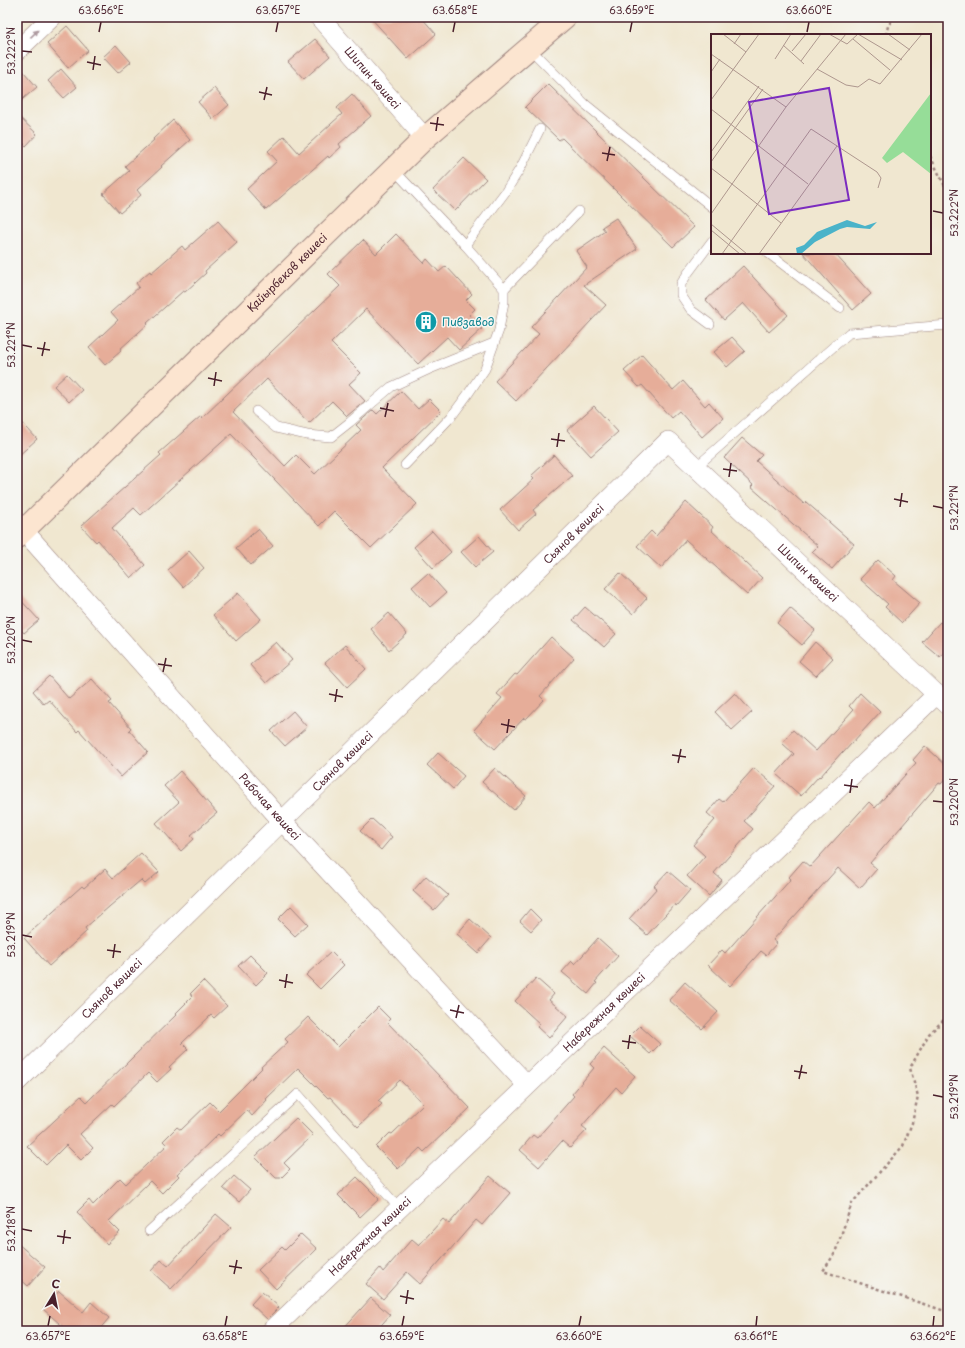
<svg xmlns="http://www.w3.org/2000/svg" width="965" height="1348" font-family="'Playpen Sans',sans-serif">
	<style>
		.building { fill: #e6ad99 }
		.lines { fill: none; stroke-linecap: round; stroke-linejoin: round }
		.service-casing { stroke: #9d837e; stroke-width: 10 }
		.minor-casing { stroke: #9d837e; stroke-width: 20 }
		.secondary-casing { stroke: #9d837e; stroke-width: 24 }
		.path { stroke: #9d837e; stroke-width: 2.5; stroke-dasharray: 3 3; stroke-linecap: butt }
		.service { stroke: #fff; stroke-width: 9 }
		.minor { stroke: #fff; stroke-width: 19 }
		.secondary { stroke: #fce5d0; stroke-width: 22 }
		.oneway { fill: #ae9aa0 }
		.ticks { fill: none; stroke: #4a1f2b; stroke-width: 1.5 }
		.labels { text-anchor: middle; stroke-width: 3; stroke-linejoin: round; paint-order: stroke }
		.street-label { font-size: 11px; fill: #4a1f2b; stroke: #f6f6f2 }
		.culture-label { font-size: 11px; fill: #0d838f; stroke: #f6f6f2; text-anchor: start }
		.inset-road { fill: none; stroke: #ae978e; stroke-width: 1 }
		.view { fill: #7b2cbf; fill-opacity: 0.15; stroke: #7b2cbf; stroke-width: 2 }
		.inset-edge { fill: none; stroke: #4a1f2b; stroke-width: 2 }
		.neatline { fill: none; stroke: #4a1f2b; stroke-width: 1.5 }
		.ticks-label { font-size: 10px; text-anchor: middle; fill: #4a1f2b }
	</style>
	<rect width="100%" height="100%" fill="#f6f6f2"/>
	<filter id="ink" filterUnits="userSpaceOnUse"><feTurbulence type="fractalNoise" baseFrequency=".025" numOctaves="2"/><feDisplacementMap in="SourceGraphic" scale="8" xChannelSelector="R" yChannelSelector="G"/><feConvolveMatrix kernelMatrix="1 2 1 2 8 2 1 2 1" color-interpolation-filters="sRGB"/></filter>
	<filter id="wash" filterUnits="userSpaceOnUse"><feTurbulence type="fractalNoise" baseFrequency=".012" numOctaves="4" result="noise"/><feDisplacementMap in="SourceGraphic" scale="16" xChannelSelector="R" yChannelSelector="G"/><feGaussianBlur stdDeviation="0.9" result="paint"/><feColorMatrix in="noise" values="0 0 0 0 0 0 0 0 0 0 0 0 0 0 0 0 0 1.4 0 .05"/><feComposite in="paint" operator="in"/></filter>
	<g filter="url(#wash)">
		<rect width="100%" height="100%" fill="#f0e7d0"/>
		<g id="blocks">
			<g class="building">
				<path d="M370 17H421L436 34 408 59Z"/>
				<path d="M67 26 88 50 68 68 47 44Z"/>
				<path d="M315 39 330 56 304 79 288 62Z"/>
				<path d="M116 45 131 62 118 73 103 57Z"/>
				<path d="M17 64 37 87 17 104Z"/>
				<path d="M61 69 77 87 64 98 48 81Z"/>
				<path d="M548 84 694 227 673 247 562 138 559 140 525 107Z"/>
				<path d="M214 88 229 105 213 119 198 102Z"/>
				<path d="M352 94 371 116 339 144 341 147 329 158 328 156 266 210 247 189 277 161 268 151 284 136 299 153 342 114 337 108Z"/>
				<path d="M17 115 37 134 26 146 17 137Z"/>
				<path d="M173 120 190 140 161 166 162 167 137 190 141 195 120 213 103 194 129 171 125 166 154 140 153 139Z"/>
				<path d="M464 158 486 179 455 211 433 190Z"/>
				<path d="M616 218 637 249 584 285 606 305 516 401 495 381 539 334 531 327 587 267 576 251 605 231 602 227Z"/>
				<path d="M218 221 237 242 205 271 206 273 185 292 183 291 147 323 148 324 120 349 121 351 105 365 89 347 118 320 111 312 139 287 136 283 150 271 151 273 182 246 185 250Z"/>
				<path d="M396 234 424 263 427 259 439 272 446 266 472 294 466 300 475 309 469 315 482 329 459 350 447 337 418 364 366 309 331 343 361 373 349 384 365 401 347 416 332 401 309 423 267 379 233 412 285 466 296 455 315 474 361 430 356 425 373 410 377 414 401 391 418 409 429 399 441 411 382 468 417 504 371 548 334 511 319 526 231 434 141 515 134 508 112 528 145 565 131 578 98 540 96 542 81 526 161 455 159 453 201 416 202 418 340 286 328 274 363 240 376 254Z"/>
				<path d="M803 253H834L871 294 853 310Z"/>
				<path d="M743 266 788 315 769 332 743 303 724 320 706 300Z"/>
				<path d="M732 337 745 351 727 367 714 352Z"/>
				<path d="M642 355 673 390 683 381 705 406 709 402 723 418 702 437 679 411 671 418 642 385 639 387 624 371Z"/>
				<path d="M67 374 82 390 69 402 54 386Z"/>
				<path d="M594 406 618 432 591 456 567 430Z"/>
				<path d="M17 417 37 439 17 457Z"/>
				<path d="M742 438 762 455 756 461 804 504 806 502 854 544 832 569 812 552 818 546 751 487 753 485 724 458Z"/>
				<path d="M554 455 572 476 533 510 536 514 518 530 500 510 534 479 531 476Z"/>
				<path d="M686 502 713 527 711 530 762 578 747 595 686 540 661 568 637 546 651 531 656 536Z"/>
				<path d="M258 529 273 546 251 565 236 548Z"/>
				<path d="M432 531 451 552 433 568 414 547Z"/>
				<path d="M479 536 493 552 475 567 461 552Z"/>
				<path d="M189 551 204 568 183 587 168 570Z"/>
				<path d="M878 560 896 576 893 580 920 603 902 623 885 607 888 604 860 579Z"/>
				<path d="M428 573 446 593 430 607 412 587Z"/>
				<path d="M620 573 647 598 633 614 605 589Z"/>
				<path d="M238 593 261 619 236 641 213 615Z"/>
				<path d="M17 596 39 620 24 633 17 625Z"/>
				<path d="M585 607 616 634 604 647 573 620Z"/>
				<path d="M790 608 815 630 802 645 777 623Z"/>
				<path d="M389 613 407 634 389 650 371 629Z"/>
				<path d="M940 622 948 629V648L940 657 922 642Z"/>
				<path d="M551 637 574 658 540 696 544 700 526 719 524 718 495 749 474 730 502 698 497 694 515 674 517 675Z"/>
				<path d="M276 642 292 660 266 683 250 665Z"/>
				<path d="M815 642 833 658 816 676 799 661Z"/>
				<path d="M345 645 366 669 347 687 325 663Z"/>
				<path d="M49 676 69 699 92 679 112 701 109 703 131 728 129 730 148 752 121 777 79 730 77 732 49 700 44 704 33 691Z"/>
				<path d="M735 693 752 712 732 730 715 712Z"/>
				<path d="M860 693 880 712 843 753 842 752 820 777 819 776 801 796 776 774 794 754 782 743 793 730 816 751 853 710 849 706Z"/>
				<path d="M293 711 307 727 285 746 271 731Z"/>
				<path d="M925 746 948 767V776L941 784 939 783 870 863 877 869 860 888 838 868 773 940 777 943 766 955 761 951 730 986 708 965 722 950 725 953 791 879 789 877 803 861 810 867 869 802 875 808 916 763 913 760Z"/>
				<path d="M438 753 464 776 453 789 427 765Z"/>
				<path d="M495 768 526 796 514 810 482 782Z"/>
				<path d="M754 768 775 786 744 821 753 829 714 873 722 880 709 896 687 876 705 856 693 845 715 820 707 813 719 799 723 802Z"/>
				<path d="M180 771 217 813 191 835 194 839 181 851 156 823 179 802 164 786Z"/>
				<path d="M372 819 392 837 381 850 360 831Z"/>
				<path d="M141 853 159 872 145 884 141 880 110 906 85 928 87 931 49 966 24 938 82 886 84 888 105 869 113 878Z"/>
				<path d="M668 871 690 890 676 906 675 904 647 935 629 919 657 888 654 886Z"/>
				<path d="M426 876 448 895 434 910 413 891Z"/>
				<path d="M291 906 308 924 295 936 278 919Z"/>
				<path d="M530 909 541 920 531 931 520 921Z"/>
				<path d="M470 919 491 938 478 953 457 934Z"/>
				<path d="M598 938 618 956 595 982 597 983 588 994 562 972 572 961 575 964Z"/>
				<path d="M331 952 344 965 320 989 306 975Z"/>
				<path d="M250 955 268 973 256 985 238 966Z"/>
				<path d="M536 978 554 994 549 1000 568 1016 549 1038 537 1027 540 1024 515 1001Z"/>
				<path d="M203 981 227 1006 214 1018 211 1015 182 1043 188 1049 169 1067 171 1069 157 1082 148 1073 114 1106 112 1104 80 1134 93 1148 81 1160 66 1145 46 1165 27 1146 81 1096 87 1102 176 1015 175 1014 193 996 190 994Z"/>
				<path d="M685 982 718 1012 702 1029 669 1000Z"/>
				<path d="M378 1007 390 1019 387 1022 470 1108 424 1152 420 1148 398 1169 376 1147 390 1133 392 1134 423 1104 400 1080 378 1101 382 1104 358 1127 330 1097 328 1098 298 1068 266 1099 267 1100 252 1116 247 1110 220 1136 218 1134 177 1174 179 1176 162 1193 150 1181 109 1221 120 1232 107 1244 77 1212 89 1200 93 1205 120 1178 126 1184 167 1145 163 1141 177 1127 181 1130 210 1102 219 1111 262 1068 261 1067 288 1042 285 1039 308 1017 338 1047Z"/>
				<path d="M640 1026 660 1044 650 1054 630 1036Z"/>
				<path d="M604 1048 635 1076 621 1092 616 1087 582 1126 587 1130 570 1148 562 1141 539 1167 520 1150 533 1135 537 1138 574 1096 572 1094 594 1068 590 1064Z"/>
				<path d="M296 1118 313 1135 284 1163 290 1169 281 1178H276L255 1157Z"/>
				<path d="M234 1176 250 1190 239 1202 223 1188Z"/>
				<path d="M490 1176 510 1193 482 1225 476 1220 420 1284 407 1272 383 1299 366 1284 380 1268 383 1272 412 1239 419 1245 443 1219 449 1224Z"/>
				<path d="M357 1177 379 1199 360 1217 338 1195Z"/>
				<path d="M216 1214 231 1227 171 1289 151 1271 161 1260 168 1266Z"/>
				<path d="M301 1234 317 1249 276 1289 258 1270 282 1247 285 1250Z"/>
				<path d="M17 1243 45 1267 28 1286 17 1276Z"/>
				<path d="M59 1291 83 1312 91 1302 109 1318 98 1331H68L43 1309Z"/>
				<path d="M262 1292 279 1307 267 1319 251 1304Z"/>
				<path d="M371 1298 390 1315 376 1331H341Z"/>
			</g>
		</g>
	</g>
	<g filter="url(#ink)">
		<use href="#blocks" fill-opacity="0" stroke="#9d837e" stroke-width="1"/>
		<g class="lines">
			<g class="service-casing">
				<g id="service">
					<path d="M529 48 585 104 712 207"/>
					<path d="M393 169 465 245 504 289V302L499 330 485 369 468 394 451 417 405 465"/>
					<path d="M465 245 506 191 521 167 540 129"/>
					<path d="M768 253 840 308"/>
					<path d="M504 289 579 211"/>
					<path d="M710 324 691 310 681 295V284L688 273 712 241"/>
					<path d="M256 411 276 428 307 435 331 437 350 422 391 387 432 368 494 343"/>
					<path d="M696 467 849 333 948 325"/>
					<path d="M149 1231 298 1094 399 1208"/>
				</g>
			</g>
			<g class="minor-casing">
				<g id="minor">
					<path id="s1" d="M319 17 425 138"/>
					<path d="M17 51 52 17"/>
					<path id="s2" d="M17 523 282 821 527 1085"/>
					<path id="s3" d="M17 1082 668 441 948 705"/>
					<path id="s4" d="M271 1331 937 694"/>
				</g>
			</g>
			<g class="secondary-casing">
				<g id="secondary">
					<path id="s5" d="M17 537 425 138 565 17"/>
				</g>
			</g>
			<g class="path">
				<path d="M886 35 888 26 894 17"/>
				<path d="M930 156 948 192"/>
				<path d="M948 1016 929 1034 910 1068 918 1096 912 1123 903 1146 852 1203 835 1253 823 1271 948 1312"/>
			</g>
			<use href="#service" class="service"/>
			<use href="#minor" class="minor"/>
			<use href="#secondary" class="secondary"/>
		</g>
		<defs><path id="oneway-solid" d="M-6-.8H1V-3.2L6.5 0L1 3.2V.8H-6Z"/></defs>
		<use class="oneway" href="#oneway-solid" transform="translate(34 34) rotate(-44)"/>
	</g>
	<path class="ticks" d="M99 32 101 22M276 32 278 22M453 32 455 22M630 32 632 22M807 32 809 22M22 51 32 52M87 62 101 65M93 70 95 56M259 92 272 95M264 100 267 87M430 123 444 125M436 131 438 117M602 153 615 155M607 161 610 147M933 211 943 213M22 345 32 347M37 348 50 350M42 356 45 342M208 378 222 381M214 386 216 372M380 408 394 411M385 417 388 403M551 439 565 441M557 447 559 433M723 469 737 471M729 477 731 463M894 499 908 502M933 506 943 508M900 507 902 493M22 640 32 642M158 664 172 666M163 672 166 658M329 694 343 697M335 702 337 689M501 724 515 727M507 733 509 719M672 755 686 757M678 763 681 749M844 785 858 787M850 793 852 779M933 801 943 802M22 935 32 937M107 950 121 952M113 958 115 944M279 980 293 983M285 988 287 974M450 1010 464 1013M456 1018 459 1005M622 1041 636 1043M628 1049 630 1035M794 1071 807 1073M799 1079 802 1065M933 1095 943 1097M22 1229 32 1231M57 1236 71 1238M63 1244 65 1230M229 1266 242 1268M234 1274 237 1260M400 1296 414 1299M406 1304 408 1290M48 1326 50 1316M225 1326 227 1316M402 1326 404 1316M579 1326 581 1316M756 1326 757 1316M933 1326 934 1316"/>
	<defs>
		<g id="building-disc" transform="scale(1.15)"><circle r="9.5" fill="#0f9aa8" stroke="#f6f6f2"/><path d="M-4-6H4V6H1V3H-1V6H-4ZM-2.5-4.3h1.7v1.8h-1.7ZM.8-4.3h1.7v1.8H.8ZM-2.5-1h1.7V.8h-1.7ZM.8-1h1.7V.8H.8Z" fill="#fff"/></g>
	</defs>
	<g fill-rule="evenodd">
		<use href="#building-disc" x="426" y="322"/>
	</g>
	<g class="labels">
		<g class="street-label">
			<text dy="4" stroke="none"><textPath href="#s1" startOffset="81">Шипин көшесі</textPath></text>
			<text dy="4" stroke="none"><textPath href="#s5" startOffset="378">Қайырбеков көшесі</textPath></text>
			<text dy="4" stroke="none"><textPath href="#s3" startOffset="781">Сьянов көшесі</textPath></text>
			<text dy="4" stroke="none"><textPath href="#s3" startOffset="1106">Шипин көшесі</textPath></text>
			<text dy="4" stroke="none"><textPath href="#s3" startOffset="457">Сьянов көшесі</textPath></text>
			<text dy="4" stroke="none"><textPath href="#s2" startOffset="380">Рабочая көшесі</textPath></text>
			<text dy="4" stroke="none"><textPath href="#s3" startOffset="133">Сьянов көшесі</textPath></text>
			<text dy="4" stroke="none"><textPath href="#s4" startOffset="461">Набережная көшесі</textPath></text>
			<text dy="4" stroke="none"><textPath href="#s4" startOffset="137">Набережная көшесі</textPath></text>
		</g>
		<g class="culture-label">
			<text x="442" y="326">Пивзавод</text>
		</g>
	</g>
	<g transform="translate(711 34)">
		<rect width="220" height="220" fill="#f0e7d0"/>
		<path d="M220 59V140L192 118 176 129 171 124Z" fill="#96dd98"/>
		<path d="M136 186 154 192 166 188 159 195 136 193 129 195 104 208 90 220H86L85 214 93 211 106 198Z" fill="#4ab3c9"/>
		<path class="inset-road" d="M12 0 35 18M118 0 136 10 147 0M147 0 191 26M177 0 199 16M142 5 179 36M23 10 30 0M72 11 93 30M81 17 95 0M0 20 75 73M64 25 80 0M90 27 110 0M106 35 135 51 147 53 158 45 169 50 211 0M0 38 9 25M0 66 48 0M0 75 97 150M0 118 48 52M0 128 52 55M0 134 21 150M21 150 70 189M0 180 75 73 135 0M0 190 36 220M0 196 29 220M11 220 100 95 166 138 170 144 167 154M48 220 126 112"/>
		<path class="view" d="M118 54 138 166 58 180 38 68Z"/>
		<rect width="220" height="220" class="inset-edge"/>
	</g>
	<rect width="965" height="1348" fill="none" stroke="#f6f6f2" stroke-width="44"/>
	<g transform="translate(54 1294) rotate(10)" stroke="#f6f6f2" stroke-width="3" paint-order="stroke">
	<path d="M0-3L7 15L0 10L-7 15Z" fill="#4a1f2b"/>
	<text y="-6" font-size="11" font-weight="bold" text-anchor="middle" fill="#4a1f2b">С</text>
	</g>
	<rect x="22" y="22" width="921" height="1304" class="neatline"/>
	<g class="ticks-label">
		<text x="101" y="14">63.656°E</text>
		<text x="278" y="14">63.657°E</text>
		<text x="455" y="14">63.658°E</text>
		<text x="632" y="14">63.659°E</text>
		<text x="809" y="14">63.660°E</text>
		<text transform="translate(11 51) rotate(-90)" y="4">53.222°N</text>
		<text transform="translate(954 213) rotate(-90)" y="4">53.222°N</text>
		<text transform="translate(11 345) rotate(-90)" y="4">53.221°N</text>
		<text transform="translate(954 508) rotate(-90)" y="4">53.221°N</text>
		<text transform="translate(11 640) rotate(-90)" y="4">53.220°N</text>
		<text transform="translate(954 802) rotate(-90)" y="4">53.220°N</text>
		<text transform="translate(11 935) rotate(-90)" y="4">53.219°N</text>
		<text transform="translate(954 1097) rotate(-90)" y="4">53.219°N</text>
		<text transform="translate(11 1229) rotate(-90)" y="4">53.218°N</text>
		<text x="48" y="1340">63.657°E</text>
		<text x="225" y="1340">63.658°E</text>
		<text x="402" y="1340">63.659°E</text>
		<text x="579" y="1340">63.660°E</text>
		<text x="756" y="1340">63.661°E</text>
		<text x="933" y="1340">63.662°E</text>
	</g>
</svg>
